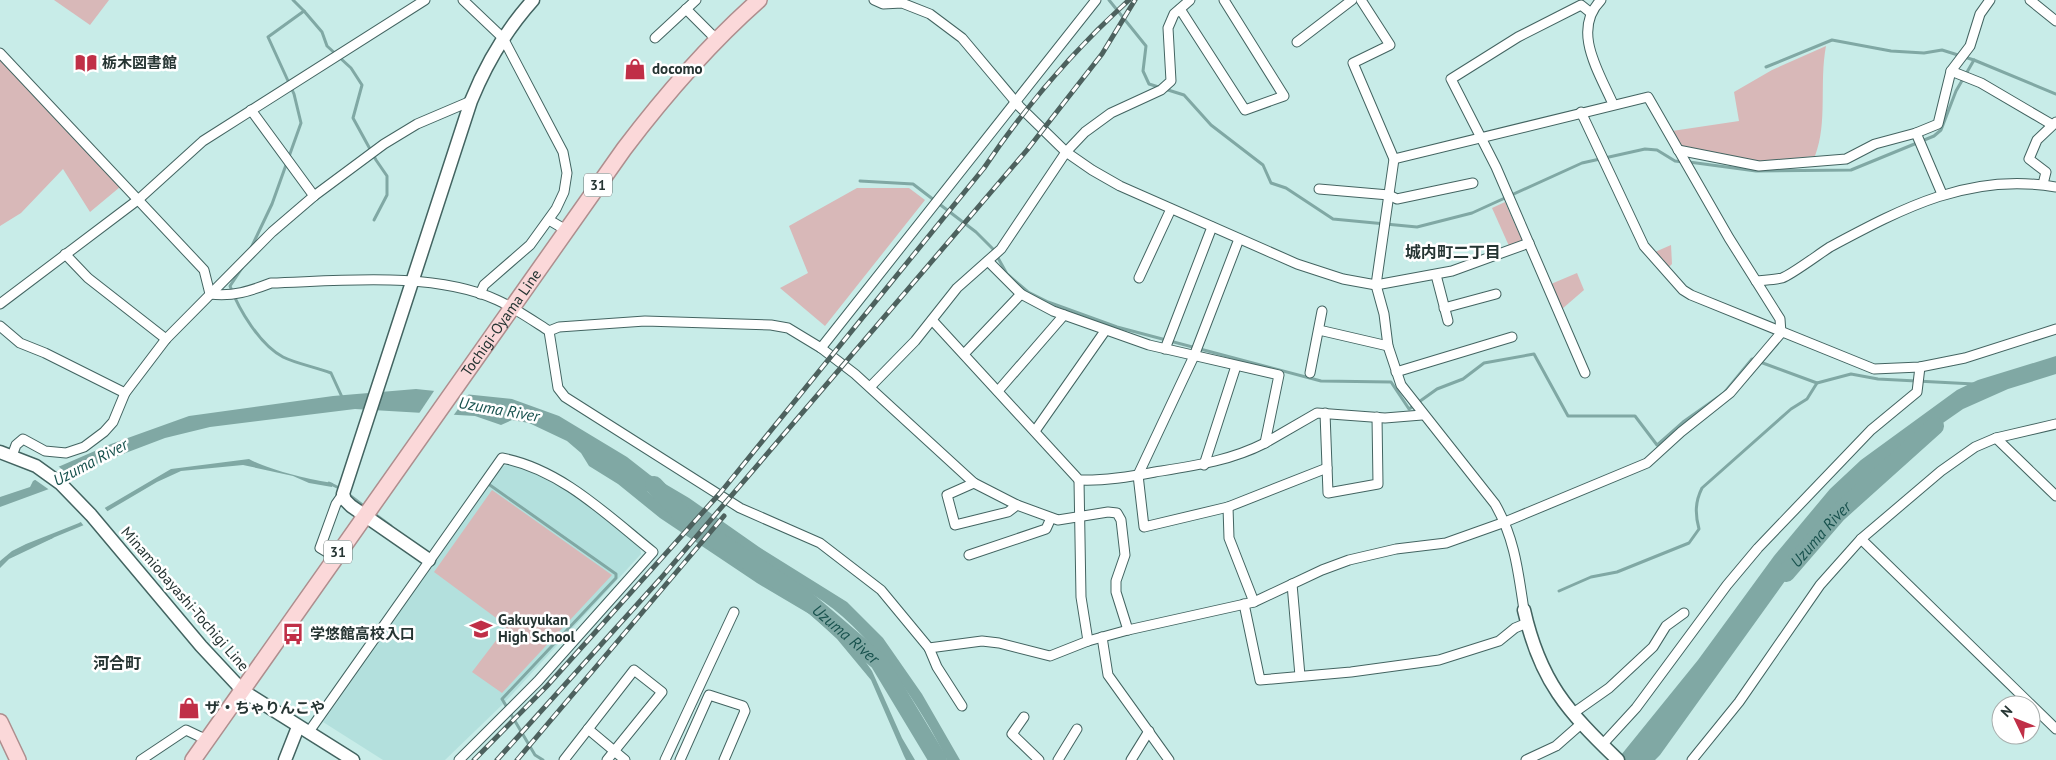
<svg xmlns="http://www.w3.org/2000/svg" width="2056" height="760" font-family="'PT Sans','Noto Sans JP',sans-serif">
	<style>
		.built { fill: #b3e0dd }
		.green { fill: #d8b8b8 }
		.water { fill: #80a8a4 }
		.pier { fill: #c8ece8 }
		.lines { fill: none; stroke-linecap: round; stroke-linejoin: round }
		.stream { stroke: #80a8a4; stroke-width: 3 }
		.river { stroke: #80a8a4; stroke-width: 18 }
		.street-casing { stroke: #436461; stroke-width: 11 }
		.secondary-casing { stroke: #436461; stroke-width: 15 }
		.primary-casing { stroke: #ae8e8e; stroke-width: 18 }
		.street { stroke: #fff; stroke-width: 9 }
		.secondary { stroke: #fff; stroke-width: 12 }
		.primary { stroke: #fbd8d9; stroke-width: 15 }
		.rail-casing { stroke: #4d615e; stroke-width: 5 }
		.rail { stroke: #fff; stroke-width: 3; stroke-dasharray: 9; stroke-linecap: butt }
		.labels { text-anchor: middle; stroke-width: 5; stroke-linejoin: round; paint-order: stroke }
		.shield { fill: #fff; stroke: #677270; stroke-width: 1 }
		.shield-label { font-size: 14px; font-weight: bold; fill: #263533 }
		.poi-label { font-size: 15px; font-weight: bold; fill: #263533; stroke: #fff; text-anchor: start }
		.street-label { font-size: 15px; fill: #263533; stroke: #fff }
		.neighbourhood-label { font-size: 16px; font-weight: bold; fill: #263533; stroke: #fff }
		.water-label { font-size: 16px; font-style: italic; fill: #17514d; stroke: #fff }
	</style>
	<rect width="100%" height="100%" fill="#c8ece8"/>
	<path class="built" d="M509 464H515L570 492 640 547 641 554 504 703 445 760H383L323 722 502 467Z"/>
	<g class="green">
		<path d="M54 0H109L90 25Z"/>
		<path d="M1826 46C1819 83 1828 122 1815 156L1761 162 1680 147 1672 131 1739 121 1734 92 1772 70Z"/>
		<path d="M0 60 120 187 90 212 63 169 21 213 0 226Z"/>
		<path d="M857 188H909L925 200 825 326 780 288 808 273 789 226Z"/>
		<path d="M1505 202 1522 240 1509 246 1492 208Z"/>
		<path d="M1671 245 1672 264 1669 267 1655 252Z"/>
		<path d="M1577 273 1584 290 1562 309 1551 284Z"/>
		<path d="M492 490 612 575 502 693 472 672 507 626 434 572Z"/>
	</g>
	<g class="water">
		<path d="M2056 356V374L2008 389 1963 409 1894 457 1852 494 1811 539 1785 581 1660 755 1655 760H1617L1698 660 1774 556 1830 489 1861 460 1957 390 1978 380Z"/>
		<path d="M416 389 512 399 559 416 627 457 650 475 689 498 759 547 847 602 883 638 922 694 960 760H947C920 705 875 638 824 602 796 583 766 566 737 547 709 528 679 502 647 491L670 511 743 563 804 599 849 638 872 671 902 738 915 760H906L904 756 871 680 837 639 811 615 757 583 660 518 618 484 589 466 581 453 567 441 529 423 512 420 501 425 475 416 355 409 210 427 165 438 86 468 68 482 0 507V497L30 487 33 481 58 467 111 444 189 416 333 396Z"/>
		<path d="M249 459C266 469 313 481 333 483L332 487 309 483 293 476 243 465 181 471 157 482 84 525 14 554 0 568V561L12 551 26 544 79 523 171 469Z"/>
	</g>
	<g class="pier">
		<path d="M436 388 471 391 453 416 418 415Z"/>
		<path d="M58 466 75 480 51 491 34 479Z"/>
		<path d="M104 507 108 512 84 526 80 521Z"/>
	</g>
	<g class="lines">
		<g class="stream">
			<path d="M1109 0 1146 46 1143 71 1149 84 1184 95 1211 125 1263 165 1271 183 1286 188 1333 219 1417 227 1472 213 1582 163 1645 149 1657 150 1675 161 1683 162"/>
			<path d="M304 11 322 32 327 46 351 68 362 85 353 118 376 160 387 176V195L374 220"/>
			<path d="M1766 67 1832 40 1891 51 1924 53 1942 50 1974 60"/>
			<path d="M1689 162 1756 171 1851 170 1934 136 1941 130 1956 91 1974 60 2056 94"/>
			<path d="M860 181 913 184 976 232 993 249 1007 274 1028 292 1048 302 1117 327 1321 381 1391 382 1409 409 1437 389 1463 379 1484 363 1534 354 1568 416H1635L1657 445 1683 422 1724 393 1752 359 1817 383"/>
			<path d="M251 248 272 204 301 123 294 94 268 37 304 11 293 0"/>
			<path d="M242 268 230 286C239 310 260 345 283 357 297 364 316 367 331 373L342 397"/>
			<path d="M329 483 341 489"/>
			<path d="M487 483 616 574V578L502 699 535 755 543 760"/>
			<path d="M348 494 365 507"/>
			<path d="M372 512 391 526"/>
			<path d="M10 557 52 537"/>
			<path d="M1559 591 1591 577 1617 572 1689 543 1699 529C1695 514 1695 502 1702 488L1791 409 1807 399 1817 383 1851 374 1878 379 1974 384"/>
		</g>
		<g class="river">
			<path id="s1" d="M654 485 689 522 803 597 879 662 938 760"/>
			<path id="s2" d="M1786 573 1837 514 1935 426"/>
		</g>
		<g class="street-casing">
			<g id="street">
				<path d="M463 0 503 38 563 152 567 173 564 192 556 209 530 245 484 285 480 294"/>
				<path d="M874 0 883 4 902 3 930 14 962 38 1020 107 1066 152 1092 170 1120 186 1297 264 1343 279 1376 285 1452 271 1529 243"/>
				<path d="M1361 0 1390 45 1353 63 1394 159 1376 285 1384 314 1388 346 1401 385 1495 504C1515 539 1518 571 1524 610"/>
				<path d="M1601 0C1571 30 1599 72 1613 104"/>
				<path d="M2030 0 2056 21"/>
				<path d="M686 9 717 40"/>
				<path d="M1180 9 1245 110 1284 96 1224 0"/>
				<path d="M655 38 696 0"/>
				<path d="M1297 42 1352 0"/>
				<path d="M0 53 204 270 210 294C233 297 250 291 271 283 340 281 433 271 497 300 515 308 532 320 549 331L559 327 645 321 771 325 788 328 821 348 855 374 974 483 1017 505 1058 520 1108 512 1117 513 1121 520 1125 555 1116 581V592L1128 630"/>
				<path d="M1951 71 1981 83 2051 124"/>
				<path d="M251 110 314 196"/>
				<path d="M1581 112 1644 246 1683 290 1691 295 1874 369 1920 367 1965 358 2056 329"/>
				<path d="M1916 133 1942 194"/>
				<path d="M1678 150 1759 166 1846 159 1875 144 1916 133 1938 124 1951 71 1970 46 1980 14 1990 0"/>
				<path d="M2043 184 2046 172 2029 159 2037 140 2056 122"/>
				<path d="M1319 189 1389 195 1397 199 1473 183"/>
				<path d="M549 220 566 230"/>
				<path d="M1239 239 1194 356 1138 475 1144 527 1228 507 1327 468"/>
				<path d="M65 254 88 278 166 339"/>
				<path d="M988 261 1021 294 1053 311 1149 345 1279 375 1265 443 1317 413 1385 418 1422 415"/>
				<path d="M1436 275 1448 321"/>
				<path d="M1139 278 1171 209"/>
				<path d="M1756 281C1764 280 1774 280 1782 278 1791 275 1819 254 1830 247 1903 208 1970 172 2056 187"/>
				<path d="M0 304 139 199 203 141 425 0"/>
				<path d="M1444 308 1496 294"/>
				<path d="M932 320 1079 480C1105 481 1129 477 1155 472 1193 466 1230 461 1265 443"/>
				<path d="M0 326 20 343 45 353 125 393"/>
				<path d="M1319 330 1388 346"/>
				<path d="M549 331 558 388 565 397 740 508 820 543 881 590 929 648 982 641 999 643 1050 656 1088 641 1128 630 1254 602 1322 570 1349 560 1396 549 1446 543 1505 522 1647 463 1681 432 1730 393 1781 333 1780 319 1729 238 1648 97 1394 159"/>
				<path d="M821 348 1096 0"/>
				<path d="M1165 349 1212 227"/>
				<path d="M964 354 1021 294"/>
				<path d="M1396 372 1512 337"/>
				<path d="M1310 373 1322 311"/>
				<path d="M1585 373 1496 167 1451 79 1518 37 1581 5 1591 13"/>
				<path d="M871 386 915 341 957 288 1001 249 1066 152 1085 132 1111 113 1161 90 1171 81 1168 28 1174 14 1190 0"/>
				<path d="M998 391 1064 315"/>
				<path d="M1325 413 1328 493 1378 484 1377 417"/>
				<path d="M1035 431 1105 331"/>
				<path d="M1996 438 2056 496"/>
				<path d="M12 456 16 445 23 439 45 451 66 453 84 447 104 432 113 422 125 393 166 339 272 232 314 196 384 144 417 124 471 101"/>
				<path d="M1204 465 1236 366"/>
				<path d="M1079 480 1081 597 1088 641"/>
				<path d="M974 483 947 495 955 525 1008 512 1017 505"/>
				<path d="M1228 507 1229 538 1254 602"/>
				<path d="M1861 539 2056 729"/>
				<path d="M969 555 1046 529 1051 518"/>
				<path d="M335 557 320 548 336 504 343 494"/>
				<path d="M1292 584 1300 676"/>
				<path d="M1244 604 1260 680 1351 672 1439 660 1499 641 1515 628 1527 623"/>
				<path d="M1102 637 1108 675 1169 760"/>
				<path d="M929 648 937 667 962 706"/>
				<path d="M1572 714 1609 688 1653 647 1666 626 1684 613"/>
				<path d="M1024 717 1012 734 1039 760"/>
				<path d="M588 729 625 760"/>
				<path d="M308 733 502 458C561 469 608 516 653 552L538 681 459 760"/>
				<path d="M1602 745 1636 708 1727 585 1758 548 1871 430 1917 392 1920 367"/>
				<path d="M141 760 186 730 207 740"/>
				<path d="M564 760 634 670 662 692 607 760"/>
				<path d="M665 760 734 612"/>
				<path d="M680 760 709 695 743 706 745 711 724 760"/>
				<path d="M1058 760 1077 729"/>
				<path d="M1131 760 1149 731"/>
				<path d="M1526 760 1556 746 1581 724"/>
				<path d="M1692 760 1739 702 1820 585 1861 539 1941 471 1975 447 1996 438 2056 424"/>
			</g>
		</g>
		<g class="secondary-casing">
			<g id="secondary">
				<path d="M0 452 36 466 61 484 91 515 201 646 243 691 353 760"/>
				<path d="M429 560 351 506 345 500 343 494 471 101C486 64 506 30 533 0"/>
				<path d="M1524 610C1540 681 1567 711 1618 760"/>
				<path d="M285 760 298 727"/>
			</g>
		</g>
		<g class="primary-casing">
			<g id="primary">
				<path d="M0 722 18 760"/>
				<path id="s3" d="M193 760 624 149C665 95 708 45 759 0"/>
			</g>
		</g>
		<use href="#street" class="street"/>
		<use href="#secondary" class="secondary"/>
		<use href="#primary" class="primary"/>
		<g class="rail-casing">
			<g id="rail">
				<path d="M474 760 547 686 721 492 984 168C1025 107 1075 49 1129 0"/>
				<path d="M497 760 661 578 1027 150 1102 54 1135 0"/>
				<path d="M517 760 724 516"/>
			</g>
		</g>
		<use href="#rail" class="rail"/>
	</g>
	<defs>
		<g id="library-bare" transform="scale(1.725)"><path d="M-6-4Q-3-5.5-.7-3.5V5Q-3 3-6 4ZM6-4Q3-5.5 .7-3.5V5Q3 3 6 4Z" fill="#c02f47" stroke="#fff" stroke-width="2.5" paint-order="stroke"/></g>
		<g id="shop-bare" transform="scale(1.725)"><path d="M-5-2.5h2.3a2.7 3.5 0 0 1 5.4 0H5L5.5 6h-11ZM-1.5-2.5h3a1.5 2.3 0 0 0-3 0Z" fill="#c02f47" stroke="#fff" stroke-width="2.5" paint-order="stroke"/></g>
		<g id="school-bare" transform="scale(1.725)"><path d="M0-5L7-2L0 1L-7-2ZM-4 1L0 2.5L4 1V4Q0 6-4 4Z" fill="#c02f47" stroke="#fff" stroke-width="2.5" paint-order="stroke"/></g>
		<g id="bus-bare" transform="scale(1.725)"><path d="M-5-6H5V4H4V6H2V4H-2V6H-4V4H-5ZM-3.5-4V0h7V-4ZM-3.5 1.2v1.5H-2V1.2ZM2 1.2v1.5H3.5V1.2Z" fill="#c02f47" stroke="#fff" stroke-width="2.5" paint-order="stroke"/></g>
	</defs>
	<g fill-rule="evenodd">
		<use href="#library-bare" x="86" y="63"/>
		<use href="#shop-bare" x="635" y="69"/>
		<use href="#school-bare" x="481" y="629"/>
		<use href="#bus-bare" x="293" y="634"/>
		<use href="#shop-bare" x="189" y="708"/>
	</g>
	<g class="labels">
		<g class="shield">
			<rect x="584" y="173.5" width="28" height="23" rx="4"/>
			<rect x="324" y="540.5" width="28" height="23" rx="4"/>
		</g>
		<g class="shield-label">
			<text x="598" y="190">31</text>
			<text x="338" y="557">31</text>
		</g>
		<g class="poi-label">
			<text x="102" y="68">栃木図書館</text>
			<text x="652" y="74">docomo</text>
			<text x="498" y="625">Gakuyukan<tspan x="498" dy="17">High School</tspan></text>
			<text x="310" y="639">学悠館高校入口</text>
			<text x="205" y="713">ザ・ちゃりんこや</text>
		</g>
		<g class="street-label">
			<text dy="5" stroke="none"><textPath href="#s3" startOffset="535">Tochigi-Oyama Line</textPath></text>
			<text transform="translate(185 599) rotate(49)" y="5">Minamiobayashi-Tochigi Line</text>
		</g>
		<g class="neighbourhood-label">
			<text x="1453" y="258">城内町二丁目</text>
			<text x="117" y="669">河合町</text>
		</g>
		<g class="water-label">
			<text transform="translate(499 409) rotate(10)" y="6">Uzuma River</text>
			<text transform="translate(90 462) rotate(-28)" y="6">Uzuma River</text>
			<text dy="6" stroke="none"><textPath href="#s2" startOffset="52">Uzuma River</textPath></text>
			<text dy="6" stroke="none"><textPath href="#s1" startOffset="244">Uzuma River</textPath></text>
		</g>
	</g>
	<g transform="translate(2016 720) rotate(313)"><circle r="24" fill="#ffffff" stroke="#a8aead"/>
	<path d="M0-4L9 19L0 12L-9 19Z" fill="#c02f47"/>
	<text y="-8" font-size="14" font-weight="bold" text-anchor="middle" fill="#263533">N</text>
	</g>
</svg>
